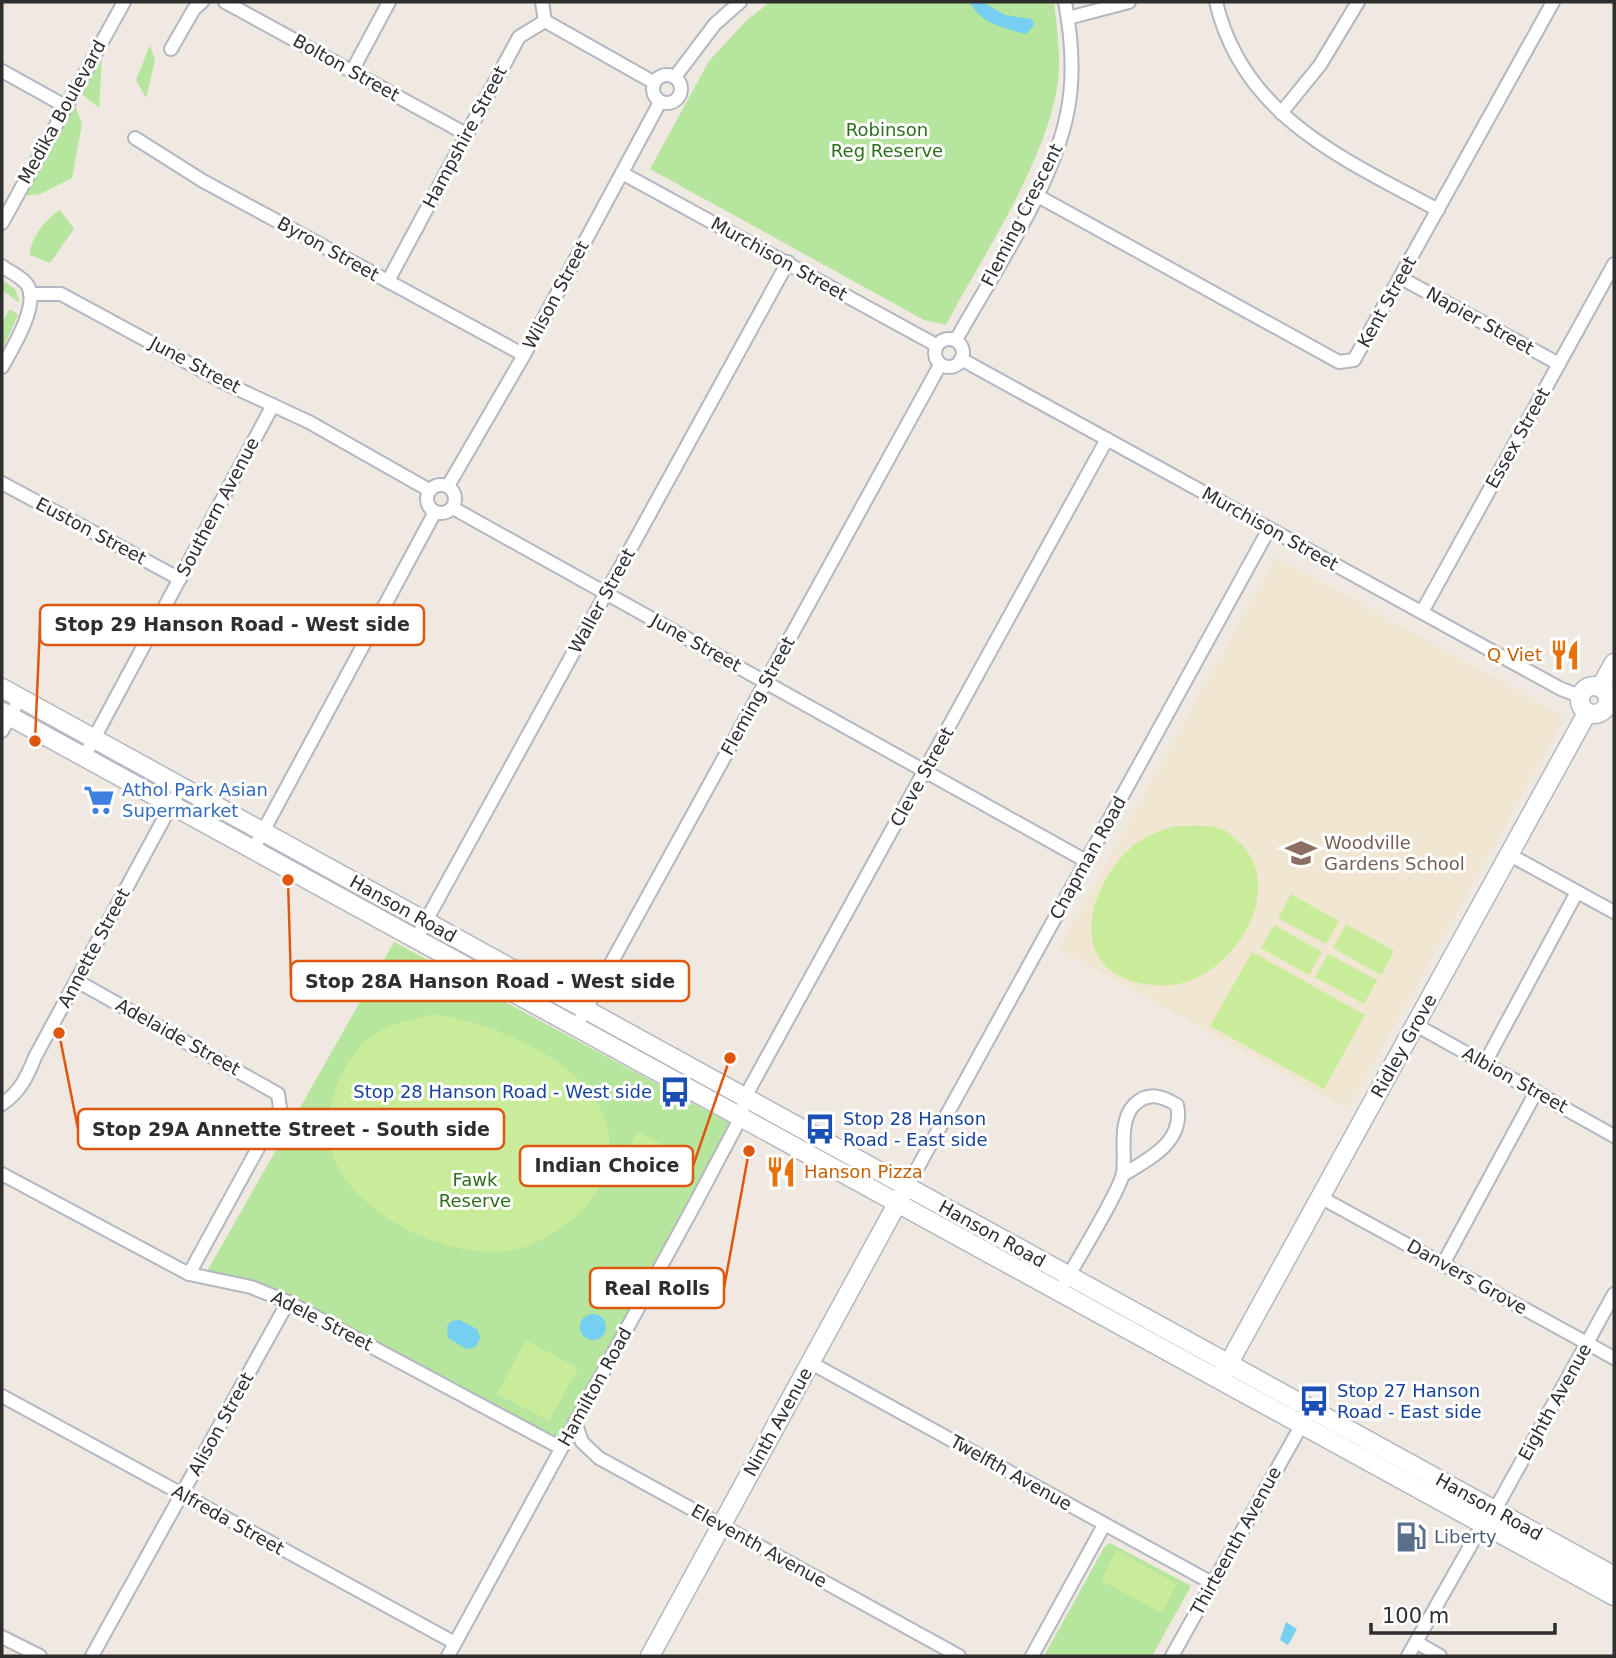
<svg xmlns="http://www.w3.org/2000/svg" width="1616" height="1658" font-family="'DejaVu Sans',sans-serif">
	<style>
		.education { fill: #f0e6d1 }
		.green { fill: #b6e59e }
		.pitch { fill: #c9ec9a }
		.water { fill: #75cff0 }
		.lines { fill: none; stroke-linecap: round; stroke-linejoin: round }
		.street-casing { stroke: #b4b7c1; stroke-width: 16 }
		.secondary-casing { stroke: #b4b7c1; stroke-width: 21 }
		.street { stroke: #fff; stroke-width: 12 }
		.secondary { stroke: #fff; stroke-width: 18 }
		.labels { text-anchor: middle; stroke-width: 6; stroke-linejoin: round; paint-order: stroke }
		.street-label { font-size: 18px; fill: #2e2e2e; stroke: #fff }
		.park-label { font-size: 18px; fill: #2c6e1b; stroke: #fff }
		.food-label { font-size: 18px; fill: #c56008; stroke: #fff; text-anchor: end }
		.shop-label { font-size: 18px; fill: #366cbe; stroke: #fff; text-anchor: start }
		.education-label { font-size: 18px; fill: #785e54; stroke: #fff; text-anchor: start }
		.transit-label { font-size: 18px; fill: #164399; stroke: #fff; text-anchor: start }
		.service-label { font-size: 18px; fill: #4e5e75; stroke: #fff; text-anchor: start }
		.leader { fill: none; stroke: #df570e; stroke-width: 2.5 }
		.callout-dot { fill: #df570e; stroke: #fff; stroke-width: 2.5 }
		.callout { fill: #fff; stroke: #df570e; stroke-width: 2.5 }
		.callout-label { font-size: 19px; text-anchor: middle; font-weight: bold; fill: #2e2e2e }
	</style>
	<rect width="100%" height="100%" fill="#efe9e1"/>
	<path class="education" d="M1276 557 1565 717 1348 1109 1059 949Z"/>
	<g class="green">
		<path d="M770 2H1054C1057 28 1061 56 1058 82 1046 163 984 253 946 325L924 320 650 169 709 61 747 20Z"/>
		<path d="M150 45 155 60 146 98 136 80Z"/>
		<path d="M102 58 99 108 82 94Z"/>
		<path d="M75 105 82 124 72 178 40 194 22 196Z"/>
		<path d="M60 210 74 229 50 263 30 255C29 240 47 217 60 210Z"/>
		<path d="M2 280 15 289 20 303 2 290Z"/>
		<path d="M10 309 18 315 2 350V322Z"/>
		<path d="M394 942 730 1123 558 1441 289 1294 205 1275Z"/>
		<path d="M1110 1543 1191 1586 1152 1656H1044L1105 1546Z"/>
	</g>
	<g class="pitch">
		<path d="M1176 826C1192 826 1209 824 1224 830 1230 833 1235 839 1240 843 1286 889 1236 970 1182 983 1166 987 1150 986 1135 982 1064 963 1092 880 1133 846 1146 835 1161 830 1176 826Z"/>
		<path d="M1291 894 1339 921 1326 944 1278 918Z"/>
		<path d="M1346 924 1394 951 1381 975 1333 948Z"/>
		<path d="M1274 925 1322 952 1309 975 1261 948Z"/>
		<path d="M1252 952 1365 1015 1324 1089 1210 1026Z"/>
		<path d="M1328 954 1377 980 1364 1004 1315 977Z"/>
		<path d="M434 1014C503 1024 627 1076 608 1163 603 1187 588 1209 568 1223 553 1233 538 1243 521 1248 459 1264 368 1223 338 1167 324 1142 326 1110 337 1085 344 1066 357 1046 374 1034 390 1023 415 1019 434 1014Z"/>
		<path d="M638 1131 667 1147 658 1162 629 1146Z"/>
		<path d="M526 1340 578 1368 549 1421 497 1394Z"/>
		<path d="M1117 1550 1177 1584 1161 1613 1101 1580Z"/>
	</g>
	<g class="water">
		<path d="M970 2H982L1005 15 1032 19 1034 25 1026 34C1003 28 980 23 970 2Z"/>
		<circle cx="593" cy="1327" r="13"/>
		<path d="M460 1320 478 1330 480 1339 475 1347 466 1349 448 1338 447 1327 451 1321Z"/>
		<path d="M1286 1622 1297 1629 1288 1645 1280 1640Z"/>
	</g>
	<g class="lines">
		<g class="street-casing">
			<g id="street">
				<path d="M225 2 466 134"/>
				<path d="M1216 2C1243 117 1344 159 1438 210"/>
				<path d="M1068 18 1129 2"/>
				<path d="M545 21 653 82"/>
				<path d="M171 49 194 9 202 2"/>
				<path d="M2 71 65 106"/>
				<path d="M352 71 389 2"/>
				<circle cx="667" cy="89" r="14"/>
				<path d="M675 77 715 24 740 2"/>
				<path d="M1281 113 1320 65 1358 2"/>
				<path d="M135 138 203 181 524 355"/>
				<path d="M622 173 936 345"/>
				<path d="M1036 195 1339 362 1354 360 1553 2"/>
				<path d="M2 223 124 2"/>
				<path d="M2 266C9 272 23 277 28 286 39 306 12 349 2 367"/>
				<path d="M1401 278 1559 364"/>
				<path d="M388 281 519 37 545 21 542 2"/>
				<path d="M30 294H61L225 383 309 422 429 490"/>
				<circle cx="949" cy="353" r="14"/>
				<path d="M956 340C993 273 1052 188 1067 114 1075 76 1072 39 1065 2"/>
				<path d="M961 359 1561 689 1580 696"/>
				<path d="M2 483 180 579"/>
				<circle cx="441" cy="499" r="14"/>
				<path d="M448 486 524 355 660 102"/>
				<path d="M453 508 1086 861"/>
				<path d="M1422 612 1614 264"/>
				<path d="M1607 705 1614 707"/>
				<path d="M2 731 20 698"/>
				<path d="M84 757 273 405"/>
				<path d="M253 850 435 512"/>
				<path d="M1510 855 1614 912"/>
				<path d="M416 939 788 262"/>
				<path d="M77 981 278 1094 280 1108 189 1274"/>
				<path d="M1416 1025 1614 1136"/>
				<path d="M576 1027 940 365"/>
				<path d="M1485 1063 1577 892"/>
				<path d="M2 1104C20 1092 27 1077 35 1057L181 787"/>
				<path d="M2 1174 189 1274 251 1287 288 1302 561 1448"/>
				<path d="M907 1187 1269 529"/>
				<path d="M1320 1197 1614 1358"/>
				<path d="M1443 1264 1536 1092"/>
				<path d="M1065 1282C1076 1262 1120 1191 1123 1173 1126 1152 1118 1122 1134 1105 1148 1091 1162 1096 1177 1105 1185 1142 1150 1158 1123 1175"/>
				<path d="M811 1363 1212 1583"/>
				<path d="M2 1396 455 1643"/>
				<path d="M575 1422 582 1442 599 1458 959 1656"/>
				<path d="M2 1637 40 1656"/>
				<path d="M1416 1642 1440 1656"/>
				<path d="M92 1656 288 1302"/>
				<path d="M448 1656 696 1202 741 1117 745 1097 1107 439"/>
				<path d="M1032 1656 1104 1525"/>
				<path d="M1172 1656 1301 1426"/>
				<path d="M1408 1656 1477 1534 1501 1499 1614 1294"/>
			</g>
		</g>
		<g class="secondary-casing">
			<g id="secondary">
				<circle cx="1594" cy="700" r="14"/>
				<path d="M2 688 1614 1576"/>
				<path d="M1600 688 1614 663"/>
				<path d="M2 712 1614 1596"/>
				<path d="M1224 1372 1587 713"/>
				<path d="M650 1656 903 1193"/>
			</g>
		</g>
		<use href="#street" class="street"/>
		<use href="#secondary" class="secondary"/>
	</g>
	<defs>
		<g id="restaurant-bare" transform="scale(2.415)"><path d="M-5-6h1v4h1v-4h1v4h1v-4h1v5L-1.5 .5V6h-2V.5L-5-1ZM5-6V6H3V1.5H1.5Q1.5-4 5-6Z" fill="#e8710a" stroke="#fff" stroke-width="2.5" paint-order="stroke"/></g>
		<g id="supermarket-bare" transform="scale(2.415)"><path d="M-6-5.5h2.5l.6 2H6L4.5 2H-2.5L-4.4-4H-6ZM-1.5 3.2a1.3 1.3 0 1 0 .1 0ZM3 3.2a1.3 1.3 0 1 0 .1 0Z" fill="#3f7fe0" stroke="#fff" stroke-width="2.5" paint-order="stroke"/></g>
		<g id="school-bare" transform="scale(2.415)"><path d="M0-5L7-2L0 1L-7-2ZM-4 1L0 2.5L4 1V4Q0 6-4 4Z" fill="#8d6e63" stroke="#fff" stroke-width="2.5" paint-order="stroke"/></g>
		<g id="bus-bare" transform="scale(2.415)"><path d="M-5-6H5V4H4V6H2V4H-2V6H-4V4H-5ZM-3.5-4V0h7V-4ZM-3.5 1.2v1.5H-2V1.2ZM2 1.2v1.5H3.5V1.2Z" fill="#1a4fb4" stroke="#fff" stroke-width="2.5" paint-order="stroke"/></g>
		<g id="fuel-bare" transform="scale(2.415)"><path d="M-5.5-6h7V0h2V4h1.3V-2.5L3-4.5l.8-.8L6-3V5H2.5V1h-1V6h-7ZM-4.2-4.7v3.2H.2V-4.7Z" fill="#5c6f8a" stroke="#fff" stroke-width="2.5" paint-order="stroke"/></g>
	</defs>
	<g fill-rule="evenodd">
		<use href="#restaurant-bare" x="1565" y="655"/>
		<use href="#supermarket-bare" x="99" y="800"/>
		<use href="#school-bare" x="1301" y="853"/>
		<use href="#bus-bare" x="675" y="1092"/>
		<use href="#bus-bare" x="820" y="1129"/>
		<use href="#restaurant-bare" x="781" y="1172"/>
		<use href="#bus-bare" x="1314" y="1401"/>
		<use href="#fuel-bare" x="1411" y="1537"/>
	</g>
	<g class="labels">
		<g class="street-label">
			<text transform="translate(346 68) rotate(29)" y="6">Bolton Street</text>
			<text transform="translate(62 112) rotate(-61)" y="6">Medika Boulevard</text>
			<text transform="translate(465 137) rotate(-62)" y="6">Hampshire Street</text>
			<text transform="translate(1022 215) rotate(-63)" y="6">Fleming Crescent</text>
			<text transform="translate(328 249) rotate(29)" y="6">Byron Street</text>
			<text transform="translate(779 259) rotate(29)" y="6">Murchison Street</text>
			<text transform="translate(556 295) rotate(-62)" y="6">Wilson Street</text>
			<text transform="translate(1387 302) rotate(-61)" y="6">Kent Street</text>
			<text transform="translate(1480 321) rotate(29)" y="6">Napier Street</text>
			<text transform="translate(195 365) rotate(28)" y="6">June Street</text>
			<text transform="translate(1518 438) rotate(-61)" y="6">Essex Street</text>
			<text transform="translate(218 507) rotate(-62)" y="6">Southern Avenue</text>
			<text transform="translate(1270 529) rotate(29)" y="6">Murchison Street</text>
			<text transform="translate(91 531) rotate(28)" y="6">Euston Street</text>
			<text transform="translate(602 601) rotate(-61)" y="6">Waller Street</text>
			<text transform="translate(696 643) rotate(29)" y="6">June Street</text>
			<text transform="translate(758 696) rotate(-61)" y="6">Fleming Street</text>
			<text transform="translate(922 777) rotate(-61)" y="6">Cleve Street</text>
			<text transform="translate(1088 858) rotate(-61)" y="6">Chapman Road</text>
			<text transform="translate(403 909) rotate(29)" y="6">Hanson Road</text>
			<text transform="translate(94 948) rotate(-62)" y="6">Annette Street</text>
			<text transform="translate(178 1037) rotate(29)" y="6">Adelaide Street</text>
			<text transform="translate(1404 1046) rotate(-61)" y="6">Ridley Grove</text>
			<text transform="translate(1515 1080) rotate(29)" y="6">Albion Street</text>
			<text transform="translate(992 1234) rotate(29)" y="6">Hanson Road</text>
			<text transform="translate(1467 1277) rotate(29)" y="6">Danvers Grove</text>
			<text transform="translate(322 1321) rotate(27)" y="6">Adele Street</text>
			<text transform="translate(595 1387) rotate(-61)" y="6">Hamilton Road</text>
			<text transform="translate(1555 1402) rotate(-61)" y="6">Eighth Avenue</text>
			<text transform="translate(778 1422) rotate(-61)" y="6">Ninth Avenue</text>
			<text transform="translate(221 1424) rotate(-61)" y="6">Alison Street</text>
			<text transform="translate(1011 1473) rotate(29)" y="6">Twelfth Avenue</text>
			<text transform="translate(1489 1507) rotate(29)" y="6">Hanson Road</text>
			<text transform="translate(228 1520) rotate(29)" y="6">Alfreda Street</text>
			<text transform="translate(1236 1541) rotate(-61)" y="6">Thirteenth Avenue</text>
			<text transform="translate(759 1546) rotate(29)" y="6">Eleventh Avenue</text>
		</g>
		<g class="park-label">
			<text x="887" y="136">Robinson<tspan x="887" dy="21">Reg Reserve</tspan></text>
			<text x="475" y="1186">Fawk<tspan x="475" dy="21">Reserve</tspan></text>
		</g>
		<g class="food-label">
			<text x="1542" y="661">Q Viet</text>
			<text x="804" y="1178" text-anchor="start">Hanson Pizza</text>
		</g>
		<g class="shop-label">
			<text x="122" y="796">Athol Park Asian<tspan x="122" dy="21">Supermarket</tspan></text>
		</g>
		<g class="education-label">
			<text x="1324" y="849">Woodville<tspan x="1324" dy="21">Gardens School</tspan></text>
		</g>
		<g class="transit-label">
			<text x="652" y="1098" text-anchor="end">Stop 28 Hanson Road - West side</text>
			<text x="843" y="1125">Stop 28 Hanson<tspan x="843" dy="21">Road - East side</tspan></text>
			<text x="1337" y="1397">Stop 27 Hanson<tspan x="1337" dy="21">Road - East side</tspan></text>
		</g>
		<g class="service-label">
			<text x="1434" y="1543">Liberty</text>
		</g>
	</g>
	<path class="leader" d="M35 741L40 625M288 880L291 981M59 1033L78 1129M730 1058L693 1166M749 1151L724 1288"/>
	<g class="callout-dot">
		<circle cx="35" cy="741" r="7"/>
		<circle cx="288" cy="880" r="7"/>
		<circle cx="59" cy="1033" r="7"/>
		<circle cx="730" cy="1058" r="7"/>
		<circle cx="749" cy="1151" r="7"/>
	</g>
	<g class="callout">
		<rect x="40" y="605" width="384" height="40" rx="7"/>
		<rect x="291" y="961" width="398" height="40" rx="7"/>
		<rect x="78" y="1109" width="426" height="40" rx="7"/>
		<rect x="520" y="1146" width="173" height="40" rx="7"/>
		<rect x="590" y="1268" width="134" height="40" rx="7"/>
	</g>
	<g class="callout-label">
		<text x="232" y="631">Stop 29 Hanson Road - West side</text>
		<text x="490" y="988">Stop 28A Hanson Road - West side</text>
		<text x="291" y="1136">Stop 29A Annette Street - South side</text>
		<text x="607" y="1172">Indian Choice</text>
		<text x="657" y="1295">Real Rolls</text>
	</g>
	<rect width="1616" height="1658" fill="none" stroke="#2e2e2e" stroke-width="7"/>
	<path d="M1371 1623v10h184v-10" fill="none" stroke="#2e2e2e" stroke-width="3.5"/>
	<text x="1382" y="1623" font-size="21" fill="#2e2e2e" stroke="#ffffff" stroke-width="5" paint-order="stroke">100 m</text>
</svg>
